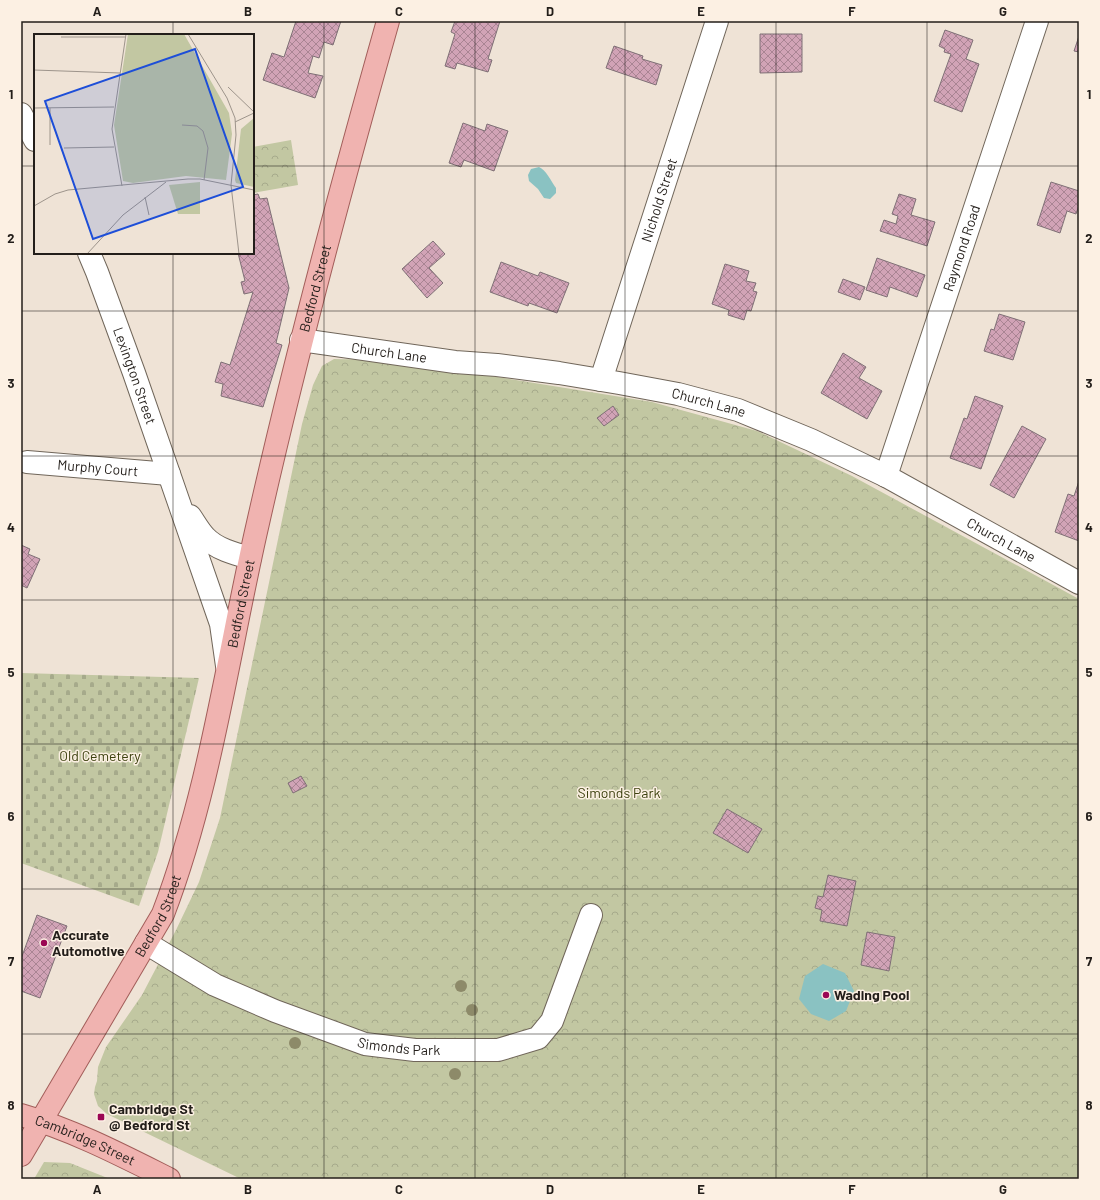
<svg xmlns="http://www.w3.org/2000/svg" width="1100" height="1200" font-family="Barlow,sans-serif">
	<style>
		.cemetery { fill: url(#cemetery-stones) }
		.park { fill: url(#park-crowns) }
		.water { fill: #8ac2c2 }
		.building { fill: url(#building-cross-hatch); stroke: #7f7076 }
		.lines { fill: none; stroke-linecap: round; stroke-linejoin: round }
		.minor-casing { stroke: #70665a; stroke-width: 24 }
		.major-casing { stroke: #a25e5a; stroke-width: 24 }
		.minor { stroke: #fff; stroke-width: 22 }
		.major { stroke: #f0b3b0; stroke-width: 22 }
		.tree { fill: #8d8a69 }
		.grid { fill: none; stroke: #231e1a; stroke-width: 1; stroke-opacity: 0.55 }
		.poi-dot { fill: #9b0654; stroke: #fcf0e3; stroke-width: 1.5 }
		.labels { text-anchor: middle; stroke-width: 3; stroke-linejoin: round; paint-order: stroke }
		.street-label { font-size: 14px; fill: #231e1a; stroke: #fcf0e3 }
		.park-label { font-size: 14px; fill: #3d410f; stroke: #fcf0e3 }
		.poi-label { font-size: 14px; font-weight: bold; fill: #231e1a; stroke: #fcf0e3; text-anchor: start }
		.inset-road { fill: none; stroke: #9d948b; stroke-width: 1 }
		.view { fill: #1d4ed8; fill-opacity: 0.15; stroke: #1d4ed8; stroke-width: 2 }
		.inset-edge { fill: none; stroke: #231e1a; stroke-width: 2 }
		.neatline { fill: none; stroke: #231e1a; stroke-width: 1.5 }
		.grid-label { font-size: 13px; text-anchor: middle; font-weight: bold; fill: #231e1a }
	</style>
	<defs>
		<pattern id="cemetery-stones" width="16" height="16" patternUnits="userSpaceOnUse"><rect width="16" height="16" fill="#c2c7a2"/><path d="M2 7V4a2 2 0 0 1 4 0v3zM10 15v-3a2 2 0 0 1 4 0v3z" fill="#a6aa8b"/></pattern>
		<pattern id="park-crowns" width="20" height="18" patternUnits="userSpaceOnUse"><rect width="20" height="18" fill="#c2c7a2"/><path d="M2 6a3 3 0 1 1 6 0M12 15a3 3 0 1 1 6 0" fill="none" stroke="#a6aa8b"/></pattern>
		<pattern id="building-cross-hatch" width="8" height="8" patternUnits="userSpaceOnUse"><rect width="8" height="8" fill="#d1a3b6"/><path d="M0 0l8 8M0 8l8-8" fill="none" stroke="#a98493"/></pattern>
	</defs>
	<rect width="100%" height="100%" fill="#efe3d6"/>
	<path class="cemetery" d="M21 673 199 678 158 852 139 906 21 863Z"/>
	<g class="park">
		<path d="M291 140 298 185 253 193V147Z"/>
		<path d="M334 359 383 360 430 366 652 402 757 431 852 476 1079 599V1179H241L107 1114 98 1106 94 1094 95 1087 97 1081 98 1067 106 1047 142 995 176 930 199 882 220 818 302 424 313 385 322 366Z"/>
		<path d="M44 1162 70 1163 110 1179H34Z"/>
	</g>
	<g class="water">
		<path d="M539 167C546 170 551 181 556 188V193L550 199 544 198 538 189 529 181 528 175 531 169Z"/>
		<path d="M823 964 845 973 854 991 846 1011 829 1021 811 1014 799 999 805 976Z"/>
	</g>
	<g class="building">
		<path d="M296 21H341L333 45 324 42 319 58 313 56 308 73 323 76 315 98 263 80 272 53 284 57Z"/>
		<path d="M455 21H500L488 59 492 60 488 72 457 63 455 69 445 66 455 34 451 32Z"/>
		<path d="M945 30 973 40 966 59 979 64 962 112 934 101 951 54 944 52 945 49 939 46Z"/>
		<path d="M760 34H802V72L760 73Z"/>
		<path d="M1079 36V52L1074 51Z"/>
		<path d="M614 46 643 56 642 59 662 65 656 85 606 68Z"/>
		<path d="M463 123 485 131 487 124 508 131 494 171 464 160 461 167 449 163Z"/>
		<path d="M1051 182 1079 191V205L1076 214 1067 211 1060 233 1037 225Z"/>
		<path d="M258 194 260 199 267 198 289 288 276 343 282 345 263 407 221 396 223 384 215 382 221 362 230 365 253 292 244 294 241 282 245 281 238 253H253V195Z"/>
		<path d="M899 194 916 199 911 215 935 222 927 246 880 231 884 220 896 224 898 216 892 214Z"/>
		<path d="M433 241 445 254 429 268 443 283 427 298 402 269Z"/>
		<path d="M877 258 925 275 917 297 890 287 887 297 866 290Z"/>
		<path d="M501 262 538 276 540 272 569 283 557 313 529 303 528 306 490 292Z"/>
		<path d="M725 264 749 271 746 281 756 283 753 291 757 292 751 311 747 310 744 320 728 315 729 310 712 304Z"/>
		<path d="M843 279 865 287 860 300 838 292Z"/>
		<path d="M999 314 1025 322 1013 360 984 351 991 329 994 330Z"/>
		<path d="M843 353 866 367 859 378 882 391 867 419 821 393Z"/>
		<path d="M975 396 1003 406 981 469 950 458 964 418 967 419Z"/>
		<path d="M613 406 619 415 604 426 597 418Z"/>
		<path d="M1022 426 1046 439 1014 498 990 485Z"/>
		<path d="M1079 481V541L1055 532 1068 494 1074 496Z"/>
		<path d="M21 545 30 549 28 554 40 559 27 588 21 585Z"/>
		<path d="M301 776 307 786 293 793 288 783Z"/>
		<path d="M727 809 762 829 748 853 713 833Z"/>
		<path d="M828 875 856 881 847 926 820 921 822 910 815 908 818 896 823 897Z"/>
		<path d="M37 915 67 926 40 998 21 991V959Z"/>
		<path d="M867 932 895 937 889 971 861 965Z"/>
	</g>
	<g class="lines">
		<g class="minor-casing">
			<g id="minor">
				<path d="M21 114 35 140"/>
				<path id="s1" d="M89 253 97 272 134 373 221 624 227 666"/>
				<path id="s2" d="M301 340 455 362 497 365 559 373 619 383 678 394 738 410 811 440 886 476 1079 583"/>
				<path id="s3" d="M601 380 717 21"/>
				<path id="s4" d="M27 462 169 474"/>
				<path id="s5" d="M886 476 1037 21"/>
				<path d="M190 516C195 523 199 531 205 537 216 549 235 554 250 558"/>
				<path id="s6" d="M146 943 215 985 275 1011 365 1044 415 1050H498L538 1038 552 1021 591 915"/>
			</g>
		</g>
		<g class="major-casing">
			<g id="major">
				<path id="s7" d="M21 1115C73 1130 121 1155 169 1179"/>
				<path id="s8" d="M21 1155 163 914C211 788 228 653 258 523 296 354 341 187 388 21"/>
			</g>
		</g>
		<use href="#minor" class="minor"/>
		<use href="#major" class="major"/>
	</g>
	<g class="tree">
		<circle cx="461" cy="986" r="6"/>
		<circle cx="472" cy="1010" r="6"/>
		<circle cx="295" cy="1043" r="6"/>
		<circle cx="455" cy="1074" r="6"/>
	</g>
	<path class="grid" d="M173 21V35M324 21V1179M475 21V1179M625 21V1179M776 21V1179M927 21V1179M21 166H35M253 166H1079M173 253V1179M21 311H1079M21 456H1079M21 600H1079M21 744H1079M21 889H1079M21 1034H1079"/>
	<g class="poi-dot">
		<circle cx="44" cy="943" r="4"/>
		<circle cx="826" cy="995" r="4"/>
		<rect x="97" y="1113" width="8" height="8" rx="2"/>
	</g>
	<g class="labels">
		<g class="street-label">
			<text dy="5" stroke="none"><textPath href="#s3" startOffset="189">Nichold Street</textPath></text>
			<text dy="5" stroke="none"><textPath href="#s5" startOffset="240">Raymond Road</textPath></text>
			<text dy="5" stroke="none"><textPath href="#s8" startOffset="924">Bedford Street</textPath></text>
			<text dy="5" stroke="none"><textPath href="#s2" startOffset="89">Church Lane</textPath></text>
			<text dy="5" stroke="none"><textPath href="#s1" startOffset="131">Lexington Street</textPath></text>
			<text dy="5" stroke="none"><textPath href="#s2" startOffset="413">Church Lane</textPath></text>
			<text dy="5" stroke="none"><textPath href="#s4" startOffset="71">Murphy Court</textPath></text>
			<text dy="5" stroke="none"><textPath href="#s2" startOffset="737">Church Lane</textPath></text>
			<text dy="5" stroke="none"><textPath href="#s8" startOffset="600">Bedford Street</textPath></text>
			<text dy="5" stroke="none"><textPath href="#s8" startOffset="276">Bedford Street</textPath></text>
			<text dy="5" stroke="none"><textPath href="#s6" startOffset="276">Simonds Park</textPath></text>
			<text dy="5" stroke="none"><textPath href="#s7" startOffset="69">Cambridge Street</textPath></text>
		</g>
		<g class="park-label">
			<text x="100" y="761">Old Cemetery</text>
			<text x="619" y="798">Simonds Park</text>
		</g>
		<g class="poi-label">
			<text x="52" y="940">Accurate<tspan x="52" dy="16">Automotive</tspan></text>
			<text x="834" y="1000">Wading Pool</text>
			<text x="109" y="1114">Cambridge St<tspan x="109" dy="16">@ Bedford St</tspan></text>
		</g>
	</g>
	<g transform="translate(34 34)">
		<rect width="220" height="220" fill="#efe3d6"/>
		<path d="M166 148V180H144L135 151Z" fill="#c2c7a2"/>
		<path d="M94 0H150L195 79 198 100 192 146 152 142 99 149 89 147 80 91ZM220 84V153L202 149 201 146 207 95Z" fill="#c2c7a2"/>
		<path class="inset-road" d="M154 0 193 64 201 84 202 101 197 151 205 220M27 3H92M0 36 86 39M194 53 220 78M0 74 80 73M201 88 220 79M148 91 163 92 169 97 174 114 170 146M16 111V74M30 114 80 113M88 152 78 95 92 0M111 163 115 181M0 172 21 160 34 156 154 145H166L220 156M53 220 89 181 132 148"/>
		<path class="view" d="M161 15 209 153 59 205 11 67Z"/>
		<rect width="220" height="220" class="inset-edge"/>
	</g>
	<rect width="1100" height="1200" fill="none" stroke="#fcf0e3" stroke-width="44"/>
	<rect x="22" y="22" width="1056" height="1156" class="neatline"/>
	<g class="grid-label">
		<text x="97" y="16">A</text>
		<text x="248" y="16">B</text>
		<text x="399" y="16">C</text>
		<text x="550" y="16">D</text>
		<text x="701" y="16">E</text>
		<text x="852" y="16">F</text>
		<text x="1003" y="16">G</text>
		<text x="11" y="99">1</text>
		<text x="1089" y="99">1</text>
		<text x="11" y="243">2</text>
		<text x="1089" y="243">2</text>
		<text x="11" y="388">3</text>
		<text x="1089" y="388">3</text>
		<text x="11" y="532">4</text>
		<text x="1089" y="532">4</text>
		<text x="11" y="677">5</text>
		<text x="1089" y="677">5</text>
		<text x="11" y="821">6</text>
		<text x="1089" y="821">6</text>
		<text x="11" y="966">7</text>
		<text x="1089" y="966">7</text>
		<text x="11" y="1110">8</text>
		<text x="1089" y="1110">8</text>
		<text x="97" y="1194">A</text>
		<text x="248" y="1194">B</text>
		<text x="399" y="1194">C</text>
		<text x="550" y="1194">D</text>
		<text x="701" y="1194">E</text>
		<text x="852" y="1194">F</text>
		<text x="1003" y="1194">G</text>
	</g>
</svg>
